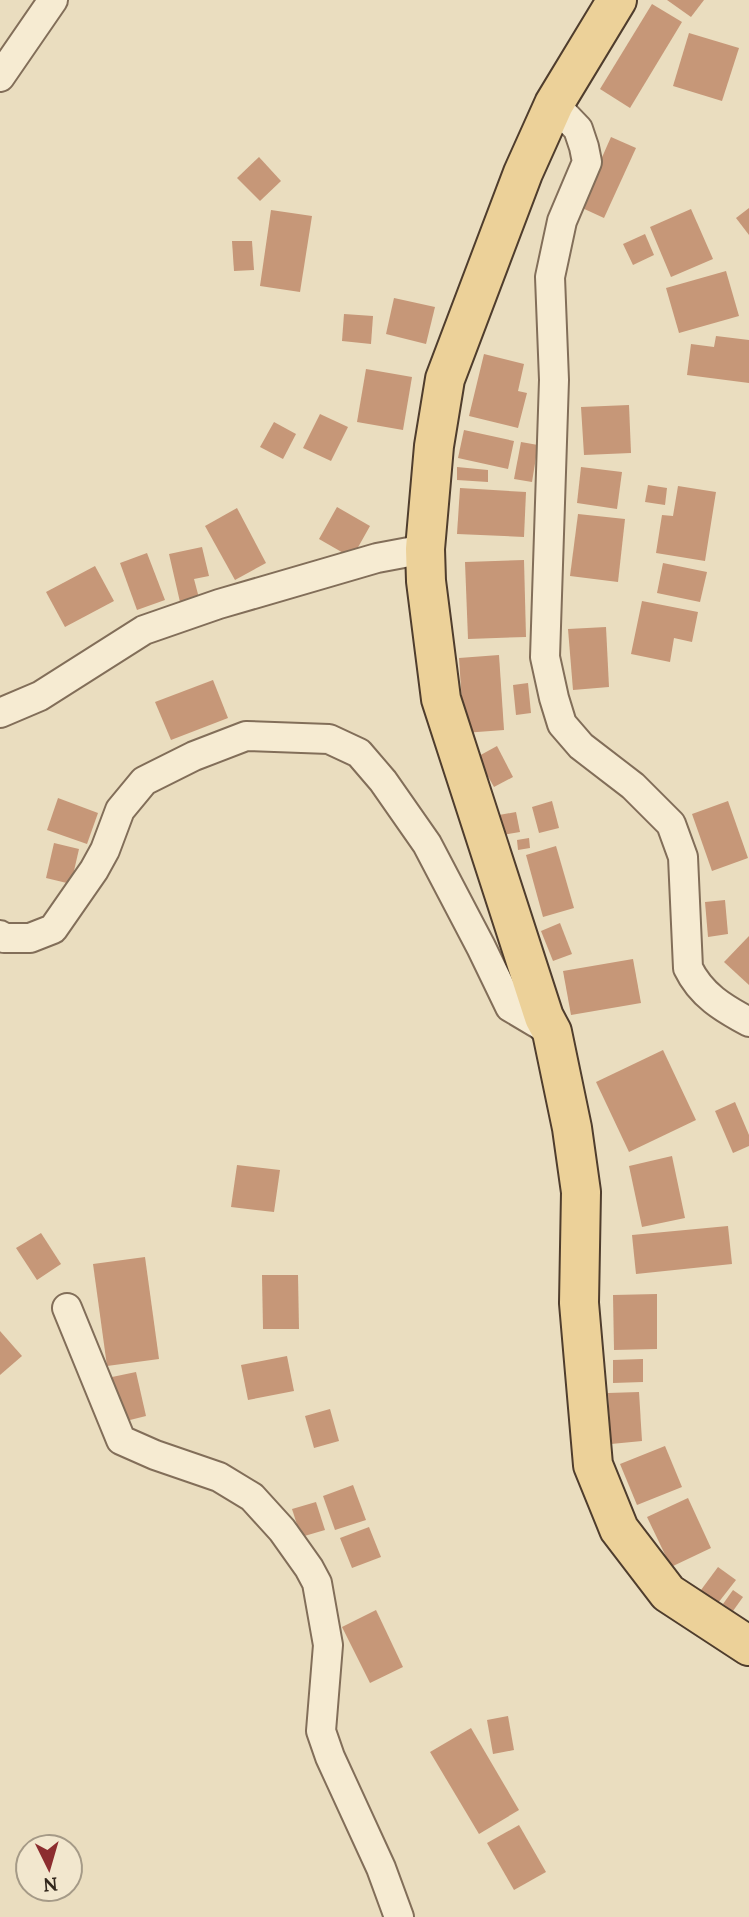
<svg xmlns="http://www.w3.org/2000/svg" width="749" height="1917" font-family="Lora,serif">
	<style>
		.building { fill: #c69778 }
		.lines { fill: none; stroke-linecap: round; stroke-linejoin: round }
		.minor-casing { stroke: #826e59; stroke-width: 32 }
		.primary-casing { stroke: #4f3d2d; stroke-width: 42 }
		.minor { stroke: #f6ebd2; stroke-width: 28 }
		.primary { stroke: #ecd199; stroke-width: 38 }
	</style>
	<rect width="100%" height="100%" fill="#eaddbf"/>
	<g class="building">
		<path d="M667 0H704L691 17Z"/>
		<path d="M652 4 682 22 630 108 600 89Z"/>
		<path d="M689 33 739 48 722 101 673 86Z"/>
		<path d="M611 137 636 148 604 218 580 207Z"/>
		<path d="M259 157 281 181 260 201 237 178Z"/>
		<path d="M749 208V235L736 218Z"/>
		<path d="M691 209 713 259 671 277 650 227Z"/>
		<path d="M271 210 312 216 300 292 260 286Z"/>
		<path d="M645 234 654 255 633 265 623 244Z"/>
		<path d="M232 241H252L254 270 234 271Z"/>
		<path d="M726 271 739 316 679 333 666 288Z"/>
		<path d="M394 298 435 307 426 344 386 334Z"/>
		<path d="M344 314 373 316 371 344 342 341Z"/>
		<path d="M716 336 749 340V383L687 375 691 344 714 347Z"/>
		<path d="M484 354 524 364 518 391 527 393 518 428 469 416Z"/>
		<path d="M366 369 412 377 403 430 357 422Z"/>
		<path d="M629 405 631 453 584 455 581 407Z"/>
		<path d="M320 414 348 427 331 461 303 448Z"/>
		<path d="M274 422 296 434 283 459 260 447Z"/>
		<path d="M464 430 514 441 508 469 458 458Z"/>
		<path d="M521 442 538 445 532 482 514 479Z"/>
		<path d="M457 467 488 470V482L457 480Z"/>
		<path d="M581 467 622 472 617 509 577 503Z"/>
		<path d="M648 485 667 488 665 505 645 502Z"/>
		<path d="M678 486 716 492 705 561 656 553 662 515 673 516Z"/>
		<path d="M460 488 526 492 524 537 457 534Z"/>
		<path d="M337 507 370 526 352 558 319 539Z"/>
		<path d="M237 508 266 563 235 580 205 526Z"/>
		<path d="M578 514 625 519 618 582 570 576Z"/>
		<path d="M202 547 209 576 194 579 199 598 180 602 169 554Z"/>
		<path d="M147 553 165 600 137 610 120 563Z"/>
		<path d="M524 560 526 637 468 639 465 562Z"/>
		<path d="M663 563 707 572 700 602 657 593Z"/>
		<path d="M95 566 114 601 65 627 46 592Z"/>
		<path d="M642 601 698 612 692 642 674 638 670 662 631 654Z"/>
		<path d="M606 627 609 687 573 690 568 629Z"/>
		<path d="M499 655 504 730 464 733 459 658Z"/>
		<path d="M213 680 228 718 171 740 155 702Z"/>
		<path d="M528 683 531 713 516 715 513 685Z"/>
		<path d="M497 746 513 777 494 787 477 757Z"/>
		<path d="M58 798 98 813 87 844 47 830Z"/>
		<path d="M552 801 559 828 539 833 532 807Z"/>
		<path d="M728 801 748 858 712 871 692 814Z"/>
		<path d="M516 812 520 832 502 835 499 815Z"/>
		<path d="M529 838 530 848 518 850 517 840Z"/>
		<path d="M54 843 79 849 71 884 46 878Z"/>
		<path d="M556 846 574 908 543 917 526 855Z"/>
		<path d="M725 900 728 934 708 937 705 902Z"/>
		<path d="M560 923 572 954 553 961 541 931Z"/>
		<path d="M749 936V985L724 962Z"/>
		<path d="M633 959 641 1003 571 1015 563 971Z"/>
		<path d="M663 1050 696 1120 629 1152 596 1082Z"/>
		<path d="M735 1102 749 1135V1146L733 1153 715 1111Z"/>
		<path d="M672 1156 685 1218 642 1227 629 1166Z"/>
		<path d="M237 1165 280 1170 274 1212 231 1207Z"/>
		<path d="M728 1226 732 1264 636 1274 632 1235Z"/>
		<path d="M41 1233 61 1264 37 1280 16 1248Z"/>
		<path d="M145 1257 159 1359 107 1366 93 1264Z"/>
		<path d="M262 1275H298L299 1329H263Z"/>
		<path d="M657 1294V1349L614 1350 613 1295Z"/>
		<path d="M0 1331 22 1356 0 1375Z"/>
		<path d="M287 1356 294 1391 248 1400 241 1365Z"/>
		<path d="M643 1359V1382L613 1383V1360Z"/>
		<path d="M136 1372 146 1416 122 1422 112 1377Z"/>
		<path d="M639 1392 642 1441 611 1444 608 1393Z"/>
		<path d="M330 1409 339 1441 314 1448 305 1416Z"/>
		<path d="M665 1446 682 1487 637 1505 620 1464Z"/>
		<path d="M353 1485 366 1520 335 1530 323 1496Z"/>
		<path d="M688 1498 711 1548 671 1567 647 1517Z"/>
		<path d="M316 1502 325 1530 301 1537 292 1509Z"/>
		<path d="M369 1527 381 1557 352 1568 340 1538Z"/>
		<path d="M718 1567 736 1580 718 1603 701 1590Z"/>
		<path d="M733 1590 743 1597 733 1611 723 1604Z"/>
		<path d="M376 1610 403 1667 370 1683 342 1627Z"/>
		<path d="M508 1716 514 1750 493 1754 487 1720Z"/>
		<path d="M471 1728 519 1810 479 1834 430 1752Z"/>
		<path d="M519 1825 546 1872 514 1890 487 1843Z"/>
	</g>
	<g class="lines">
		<g class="minor-casing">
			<g id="minor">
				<path d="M0 77 53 0"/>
				<path d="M554 104 578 129 584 147 587 162 562 221 550 277 554 380 545 657 554 698 562 724 581 746 633 786 671 824 683 857 688 968C701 995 723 1008 749 1022"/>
				<path d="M0 713 40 696 144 630 219 604 377 558 425 549"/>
				<path d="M0 935 4 938H30L53 929 94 870 105 850 120 810 144 781 194 756 246 736 329 739 359 753 383 781 427 844 481 947 510 1007 552 1032"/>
				<path d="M67 1308 121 1440 155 1455 219 1477 252 1497 282 1530 309 1568 317 1583 328 1645 321 1731 330 1757 381 1868 399 1917"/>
			</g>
		</g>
		<g class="primary-casing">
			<path id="primary" d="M617 0 554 104 523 173 445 379 434 446 425 549 426 581 441 699 544 1017 552 1032 572 1128 581 1192 579 1303 593 1465 619 1529 668 1593 749 1646"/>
		</g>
		<use href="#minor" class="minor"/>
		<use href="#primary" class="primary"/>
	</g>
	<g transform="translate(49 1868) rotate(175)"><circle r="33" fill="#f2e7ce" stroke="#a59a87" stroke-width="2"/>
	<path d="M0-5L12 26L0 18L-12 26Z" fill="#8c2d2f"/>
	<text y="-10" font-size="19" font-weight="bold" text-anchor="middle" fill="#32271c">N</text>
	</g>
</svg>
